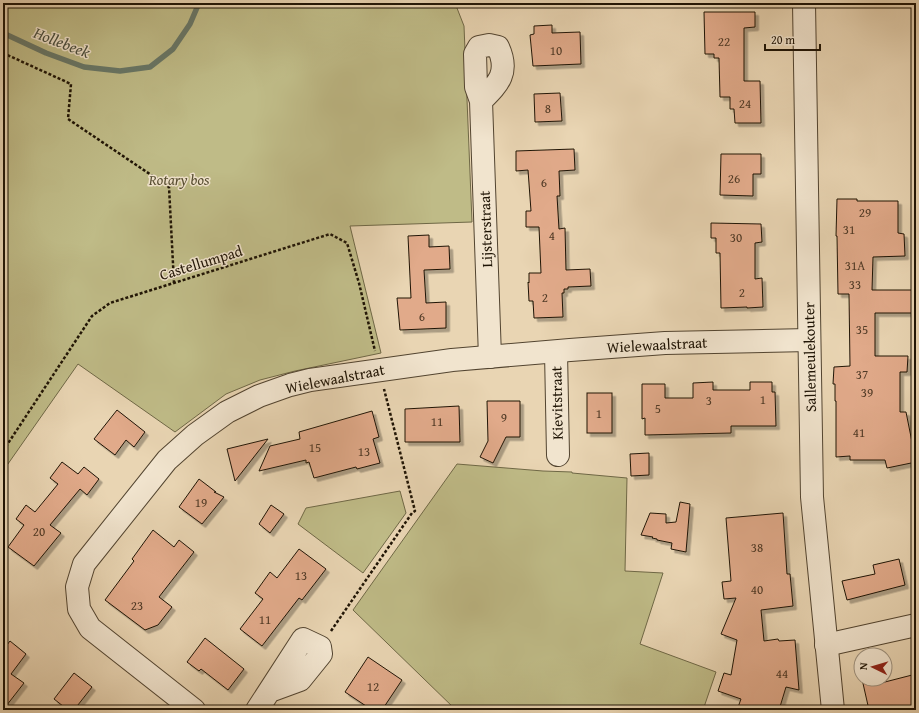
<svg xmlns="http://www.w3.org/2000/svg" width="919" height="713" font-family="'Gentium Book Plus',serif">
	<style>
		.green { fill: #bfbb87; stroke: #6f6846 }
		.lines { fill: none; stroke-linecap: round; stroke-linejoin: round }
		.stream { stroke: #687767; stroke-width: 5.5 }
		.building { fill: #e1aa8a; stroke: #1f1405; filter: url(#shadow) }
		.street-casing { stroke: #524430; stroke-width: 24 }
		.path { stroke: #1f1405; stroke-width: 2.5; stroke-dasharray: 3 2; stroke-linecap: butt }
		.street { stroke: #f1e4ce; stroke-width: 22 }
		.labels { text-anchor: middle; stroke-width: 3; stroke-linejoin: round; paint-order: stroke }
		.number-label { font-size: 13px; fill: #503a26 }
		.park-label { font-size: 15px; font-style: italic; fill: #574e32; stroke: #f1e4ce }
		.street-label { font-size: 15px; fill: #1f1405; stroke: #f1e4ce }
		.water-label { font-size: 16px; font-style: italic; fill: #494e3e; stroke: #f1e4ce }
	</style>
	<defs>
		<filter id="shadow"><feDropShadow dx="3.5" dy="3.5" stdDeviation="0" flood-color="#0004"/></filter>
	</defs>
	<rect width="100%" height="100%" fill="#e9d5b3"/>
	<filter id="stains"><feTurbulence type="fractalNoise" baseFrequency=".005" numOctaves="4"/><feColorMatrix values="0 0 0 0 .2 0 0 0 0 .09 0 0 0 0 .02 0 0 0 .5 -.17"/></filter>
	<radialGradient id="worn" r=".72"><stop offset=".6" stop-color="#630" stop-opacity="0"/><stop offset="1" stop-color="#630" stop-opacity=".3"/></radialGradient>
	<g class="green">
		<path d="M3 3H455L464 26 472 222 350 226 381 353 295 371 260 380 226 394 175 432 78 364 3 471Z"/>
		<path d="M457 464 543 471 572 472V473L627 478 625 571 663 573 640 644 716 672 703 710H456L353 610Z"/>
		<path d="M400 491 406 513 363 573 298 524 306 508Z"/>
	</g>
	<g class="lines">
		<path class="stream" d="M3 33 46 53 84 67 120 71 150 67 173 49 190 24 199 3"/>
	</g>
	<g class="building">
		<path d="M704 12H755V27L744 28V81H760L761 123H735L734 109H730V97H720L719 58H714V54H705Z"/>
		<path d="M552 25V33L580 32 581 64 533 66 530 35 534 34V26Z"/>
		<path d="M560 93 562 121 535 122 534 94Z"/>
		<path d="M574 149 575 170 559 171 560 196H557L559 229 565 228 566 270 590 269 591 286 568 287V289H564V293H562L563 317 534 318 533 301H529L528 282 529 283V273H541L539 227H526V211H531L528 170 516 171V151Z"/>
		<path d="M721 154H761V174H753V196L720 195Z"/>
		<path d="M837 199H857V201H898V233L904 234 905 256 873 257 872 290H913L914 313H875V356H908L907 372H900V412H906L916 462 887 468 885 460H850V456L836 457V401H835V384H833L834 367 850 366 849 294H838L837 236H836Z"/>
		<path d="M711 223 761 224 762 242 755 243V279L762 278 763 307 747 308V307L721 308 720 253H716V238H711Z"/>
		<path d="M429 235V247L449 246 450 269 424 270 426 303 446 302V328L400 330 397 298H411L408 236Z"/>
		<path d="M713 382V390H750V382H772V392H775L776 426H731V433L645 435V418L642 419V384H665V398H693V383Z"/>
		<rect x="587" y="393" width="25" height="40"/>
		<path d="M487 401H520V437H506L493 463 480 457 488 441Z"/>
		<path d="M459 406 460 442H405V409Z"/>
		<path d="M117 410 145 432 134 447 126 440 115 455 94 439Z"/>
		<path d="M372 411 379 437 373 439 380 463 357 469 356 467 314 478 309 462 306 463V460L259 471 270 446 300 439 299 432Z"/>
		<path d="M268 439 235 481 227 449Z"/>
		<path d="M649 453V475L631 476 630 454Z"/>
		<path d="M62 462 78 474 84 467 99 479 87 495 80 489 50 525 61 533 34 566 8 547 24 525 16 519 26 505 35 512 58 484 50 478Z"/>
		<path d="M199 479 216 492H214L224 497 202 524 179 507Z"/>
		<path d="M680 502 690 504 686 552 671 549 672 543 657 540V539L652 538 653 537 641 535 650 513 666 514V523L676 522Z"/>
		<path d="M271 505 284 514 270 533 259 524Z"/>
		<path d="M783 513 787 574H790L793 606 761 610 764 641 778 639 779 641 795 640 799 690 786 687 779 710H737L741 699 718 691 724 673 731 675 737 640 721 634 736 598 724 599 722 582 731 581 726 518Z"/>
		<path d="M153 530 174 547 179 540 194 552 159 597 172 607 158 625 145 630 105 600 134 561 132 559Z"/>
		<path d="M299 549 326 569 302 600 299 598 262 646 240 629 263 599 255 593 270 572 277 578Z"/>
		<path d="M899 559 905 585 847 600 842 581 875 574 873 565Z"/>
		<path d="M205 638 244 669 228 690 201 669 199 671 187 662Z"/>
		<path d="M10 641 26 654 11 674 24 683 3 710V650Z"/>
		<path d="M368 657 402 680 382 710H372L345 692Z"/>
		<path d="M74 673 92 687 74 710H68L54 699Z"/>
		<path d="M916 674V710H869L862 679H880L881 683Z"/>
	</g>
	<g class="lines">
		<g class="street-casing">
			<g id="street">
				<path d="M804 3 812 497 833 710"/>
				<path d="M481 101 476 87 475 54 479 47 489 45 498 47C510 73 498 84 481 101L490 357"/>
				<path d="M556 352 558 455"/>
				<path d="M826 645 916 625"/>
				<path d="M194 710 90 628 79 609 77 587 84 564 167 460 195 435 227 412 259 396 290 385 310 380 452 360 570 350 665 343 809 340"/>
				<path d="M257 710 303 639 320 647 321 654 300 680 270 691"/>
			</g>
		</g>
		<g class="path">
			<path d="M3 53 71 84 68 119 169 187 174 283"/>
			<path d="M3 451 92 316 110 303 330 234 347 243 359 283 375 351"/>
			<path d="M331 631 412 513 415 511 384 389"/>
		</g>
		<use href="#street" class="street"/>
	</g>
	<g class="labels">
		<g class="number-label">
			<text x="724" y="46">22</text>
			<text x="556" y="55">10</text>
			<text x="745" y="108">24</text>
			<text x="548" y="113">8</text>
			<text x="734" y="183">26</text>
			<text x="544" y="187">6</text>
			<text x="865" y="217">29</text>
			<text x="849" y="234">31</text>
			<text x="552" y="240">4</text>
			<text x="736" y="242">30</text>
			<text x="855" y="270">31A</text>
			<text x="855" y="289">33</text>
			<text x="742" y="297">2</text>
			<text x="545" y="302">2</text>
			<text x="422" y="321">6</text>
			<text x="862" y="334">35</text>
			<text x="862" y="379">37</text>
			<text x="867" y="397">39</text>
			<text x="763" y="404">1</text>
			<text x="709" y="405">3</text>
			<text x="658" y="413">5</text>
			<text x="599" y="418">1</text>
			<text x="504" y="422">9</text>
			<text x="437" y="426">11</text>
			<text x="859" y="437">41</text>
			<text x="315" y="452">15</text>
			<text x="364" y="456">13</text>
			<text x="201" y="507">19</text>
			<text x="39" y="536">20</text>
			<text x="757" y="552">38</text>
			<text x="301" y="580">13</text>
			<text x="757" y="594">40</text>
			<text x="137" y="610">23</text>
			<text x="265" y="624">11</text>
			<text x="782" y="678">44</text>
			<text x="373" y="691">12</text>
		</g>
		<g class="park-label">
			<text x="179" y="185">Rotary bos</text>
		</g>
		<g class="street-label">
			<text transform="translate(486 229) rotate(-92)" y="5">Lijsterstraat</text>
			<text transform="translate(201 263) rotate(-17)" y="5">Castellumpad</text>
			<text transform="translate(657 345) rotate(-3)" y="5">Wielewaalstraat</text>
			<text transform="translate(810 357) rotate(-91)" y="5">Sallemeulekouter</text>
			<text transform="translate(335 379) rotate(-11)" y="5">Wielewaalstraat</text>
			<text transform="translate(557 403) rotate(-91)" y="5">Kievitstraat</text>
		</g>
		<g class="water-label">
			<text transform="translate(62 42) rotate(21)" y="6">Hollebeek</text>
		</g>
	</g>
	<rect width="919" height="713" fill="none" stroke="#e9d5b3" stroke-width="16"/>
	<rect x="4" y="4" width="911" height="705" fill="none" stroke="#1f1405" stroke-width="2"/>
	<rect x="8" y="8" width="903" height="697" fill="none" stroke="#1f1405"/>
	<g transform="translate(873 667) rotate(275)"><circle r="19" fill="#f1e4ce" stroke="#9d917e"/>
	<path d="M0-3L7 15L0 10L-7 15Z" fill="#8f2418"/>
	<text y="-6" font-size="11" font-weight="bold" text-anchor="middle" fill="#1f1405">N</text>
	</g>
	<path d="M765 44v6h55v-6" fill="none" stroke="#1f1405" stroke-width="2"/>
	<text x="771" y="44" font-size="12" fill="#1f1405" stroke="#f1e4ce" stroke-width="3" paint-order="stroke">20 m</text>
	<rect width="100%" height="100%" filter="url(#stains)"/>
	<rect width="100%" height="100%" fill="url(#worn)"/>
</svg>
